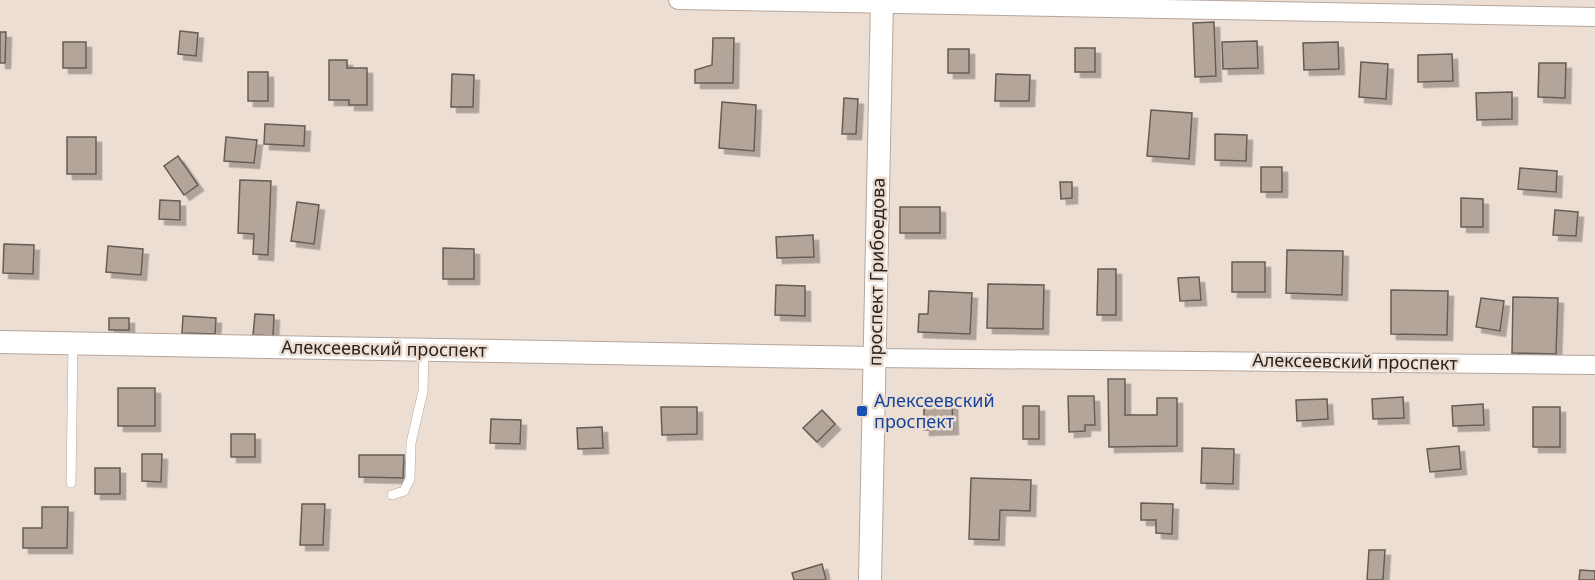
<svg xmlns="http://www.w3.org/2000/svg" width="1595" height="580" font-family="'Noto Sans',sans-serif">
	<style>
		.building { fill: #b3a59a; stroke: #685c52; stroke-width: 1.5; filter: url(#shadow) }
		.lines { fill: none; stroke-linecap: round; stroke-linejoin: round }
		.service-casing { stroke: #b5a69c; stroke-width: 10 }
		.minor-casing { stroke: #b5a69c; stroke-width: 20 }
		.tertiary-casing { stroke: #b5a69c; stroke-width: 24 }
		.service { stroke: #fff; stroke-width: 9 }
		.minor { stroke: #fff; stroke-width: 18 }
		.tertiary { stroke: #fff; stroke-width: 22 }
		.transit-dot { fill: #1a4fb4; stroke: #edded3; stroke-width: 2 }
		.labels { text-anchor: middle; stroke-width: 5; stroke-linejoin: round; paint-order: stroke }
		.street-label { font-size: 18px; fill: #29231f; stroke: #edded3 }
		.transit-label { font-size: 18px; fill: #164399; stroke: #edded3; text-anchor: start }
	</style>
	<defs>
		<filter id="shadow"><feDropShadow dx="5.5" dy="5.5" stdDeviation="0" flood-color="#0004"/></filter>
	</defs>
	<rect width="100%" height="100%" fill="#edded3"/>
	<g class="building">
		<path d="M1214 22 1216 76 1195 77 1193 23Z"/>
		<path d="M180 31 198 33 196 56 178 54Z"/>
		<path d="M0 32H6L5 63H0Z"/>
		<path d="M713 38H734L733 83H695V70L712 65Z"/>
		<path d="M1257 41 1258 68 1223 69 1222 42Z"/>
		<rect x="63" y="42" width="23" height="26"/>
		<path d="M1338 42 1339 69 1304 70 1303 43Z"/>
		<rect x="1075" y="48" width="20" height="24"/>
		<rect x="948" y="49" width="21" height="24"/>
		<path d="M1452 54 1453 81 1418 82V55Z"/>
		<path d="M329 60H347V68H367V105H349V100H329Z"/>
		<path d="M1361 62 1388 64 1386 99 1359 97Z"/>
		<path d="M1539 63H1566L1565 98 1538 97Z"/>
		<rect x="248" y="72" width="20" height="29"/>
		<path d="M452 74 474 75 473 107H451Z"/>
		<path d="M996 74 1030 75 1029 101H995Z"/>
		<path d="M1512 92V119L1477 120 1476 93Z"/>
		<path d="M844 98 858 99 856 134H842Z"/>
		<path d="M722 102 756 105 754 151 719 148Z"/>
		<path d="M1151 110 1192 113 1189 159 1147 156Z"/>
		<path d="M265 124 305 126 304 146 264 144Z"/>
		<path d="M1215 134 1247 135 1246 161 1215 160Z"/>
		<rect x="67" y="137" width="29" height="37"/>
		<path d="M226 137 257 140 254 163 224 161Z"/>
		<path d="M178 156 198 185 184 195 164 166Z"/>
		<rect x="1261" y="167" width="21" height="25"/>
		<path d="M1520 168 1557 171 1556 192 1518 189Z"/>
		<path d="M240 180 271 181 268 255 253 254 254 234 238 233Z"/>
		<path d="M1060 182H1072V198L1061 199Z"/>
		<path d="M1461 198 1483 199V227H1461Z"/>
		<path d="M160 200 180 201V220L159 219Z"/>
		<path d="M297 202 319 205 314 244 291 241Z"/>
		<rect x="900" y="207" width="40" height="26"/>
		<path d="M1555 210 1578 212 1576 236 1553 235Z"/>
		<path d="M813 235 814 257 777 258 776 237Z"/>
		<path d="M4 244 34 245 33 274 3 273Z"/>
		<path d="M108 246 143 249 141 275 106 272Z"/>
		<path d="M443 248 474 249V279H443Z"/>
		<path d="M1287 250 1343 251 1342 295 1286 293Z"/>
		<rect x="1232" y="262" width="33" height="30"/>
		<path d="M1098 269H1116V315H1097Z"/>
		<path d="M1199 277 1201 300 1180 301 1178 278Z"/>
		<path d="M988 284 1044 285 1043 329 987 328Z"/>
		<path d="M776 285 805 286V316L775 315Z"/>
		<path d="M1391 290 1448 291 1447 335 1391 334Z"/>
		<path d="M929 291 972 293 970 334 918 332 919 314H928Z"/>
		<path d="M1513 297 1558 298 1556 354 1512 353Z"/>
		<path d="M1481 298 1504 301 1500 331 1476 327Z"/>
		<path d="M255 314 274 315 273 336 253 335Z"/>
		<path d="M183 316 216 318 215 334 182 333Z"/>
		<rect x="109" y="318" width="20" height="12"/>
		<path d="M1108 379H1125V415H1157V398H1177V446L1109 447Z"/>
		<rect x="118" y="388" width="37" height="38"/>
		<path d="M1068 396H1094L1095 425H1085V431L1069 432Z"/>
		<path d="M1403 397 1404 418 1373 419 1372 399Z"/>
		<path d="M1327 399 1328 419 1297 421 1296 400Z"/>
		<path d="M952 403 953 429 924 430V404Z"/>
		<path d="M1483 404 1484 425 1453 426 1452 406Z"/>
		<rect x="1023" y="406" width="16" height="33"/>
		<path d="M661 407H697V434L662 435Z"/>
		<rect x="1533" y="407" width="27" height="40"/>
		<path d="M822 410 835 424 817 442 803 428Z"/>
		<path d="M491 419 521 420 520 444 490 443Z"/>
		<path d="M602 427 603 448 578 449 577 428Z"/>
		<rect x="231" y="434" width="24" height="23"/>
		<path d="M1459 446 1461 469 1430 472 1427 449Z"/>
		<path d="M1202 448 1234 449 1233 484 1201 483Z"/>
		<path d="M142 454H162L161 482 142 481Z"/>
		<path d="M359 455H404L403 478 359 477Z"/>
		<rect x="95" y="468" width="25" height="26"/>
		<path d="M971 478 1031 480 1030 511 1000 510 999 540 969 539Z"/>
		<path d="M1141 503 1173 504 1172 534 1156 533V520H1141Z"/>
		<path d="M302 504H325L323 545H300Z"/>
		<path d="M42 507H68L67 548H23V528H42Z"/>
		<path d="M1369 550H1385L1383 580H1367Z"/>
		<path d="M822 564 826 580H794L792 573Z"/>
		<path d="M1580 570 1595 571V580H1579Z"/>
	</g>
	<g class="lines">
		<g class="service-casing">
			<g id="service">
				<path d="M71 483 73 344"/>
				<path d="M392 495 404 491 410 479 411 443 423 391 424 350"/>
			</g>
		</g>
		<g class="minor-casing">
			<g id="minor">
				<path d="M678 0 1595 17"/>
				<path d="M875 358 1595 365"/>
			</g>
		</g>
		<g class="tertiary-casing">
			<g id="tertiary">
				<path d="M0 342 875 358"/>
				<path d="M870 580 882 0"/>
			</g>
		</g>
		<use href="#service" class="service"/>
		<use href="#minor" class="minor"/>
		<use href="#tertiary" class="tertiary"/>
	</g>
	<rect class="transit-dot" x="856" y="405" width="12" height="12" rx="3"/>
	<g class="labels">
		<g class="street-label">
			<text transform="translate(877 272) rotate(-89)" y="6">проспект Грибоедова</text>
			<text transform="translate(384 349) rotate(1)" y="6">Алексеевский проспект</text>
			<text transform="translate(1355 362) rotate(1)" y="6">Алексеевский проспект</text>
		</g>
		<g class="transit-label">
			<text x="874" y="407">Алексеевский<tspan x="874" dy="21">проспект</tspan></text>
		</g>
	</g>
</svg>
